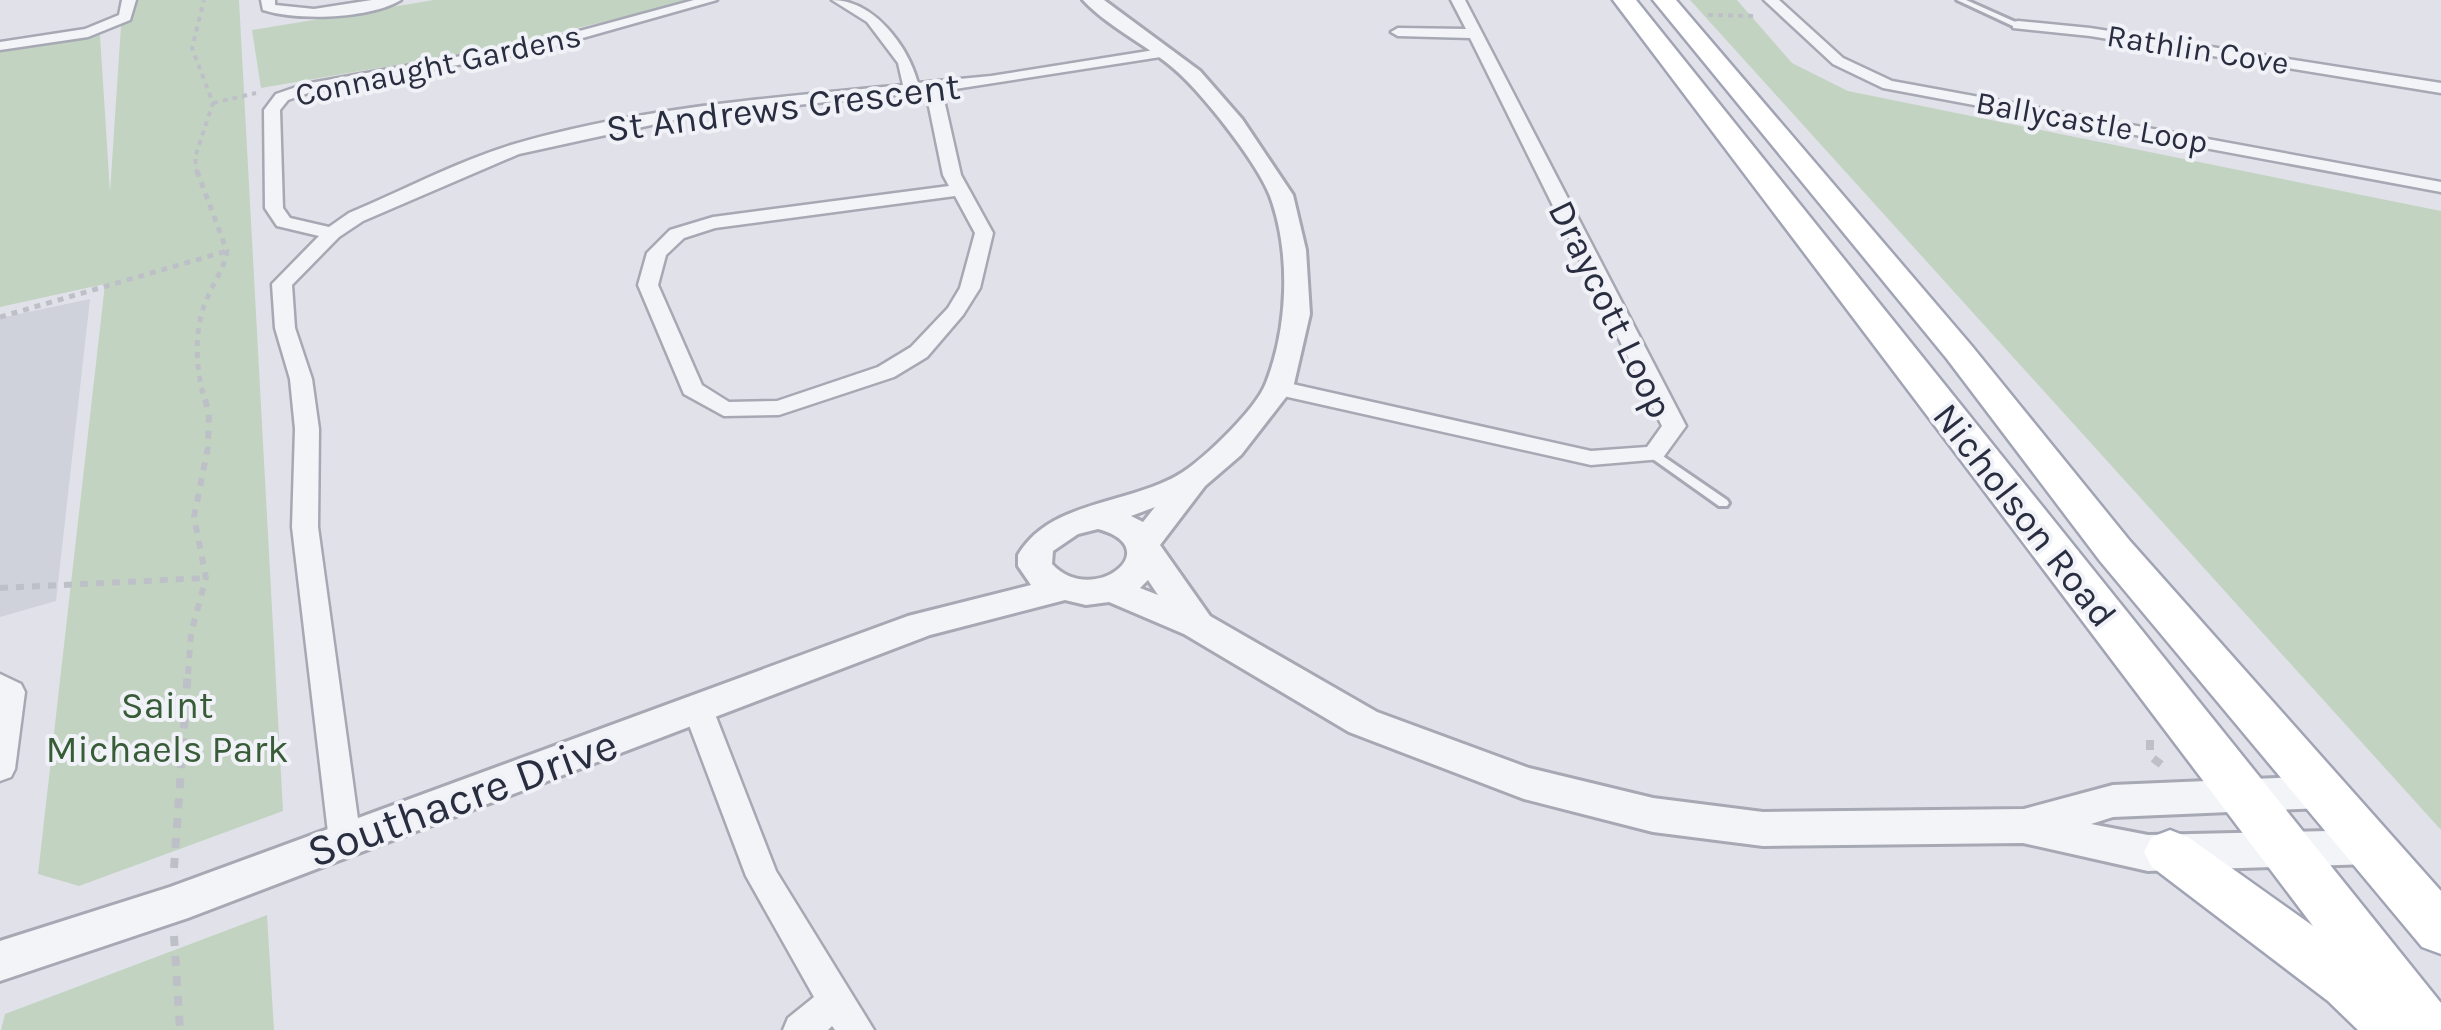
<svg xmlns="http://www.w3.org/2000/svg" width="2441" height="1030" font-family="Karla,sans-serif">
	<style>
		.built { fill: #cfd1db }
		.green { fill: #c3d3c2 }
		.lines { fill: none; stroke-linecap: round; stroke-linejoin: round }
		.service-casing { stroke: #a6a8b3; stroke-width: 6 }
		.minor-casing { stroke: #a6a8b3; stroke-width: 5 }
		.tertiary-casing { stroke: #a6a8b3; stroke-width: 6 }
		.primary-casing { stroke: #a0a4b4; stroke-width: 5 }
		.path-far3 { stroke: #bec0c7; stroke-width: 4; stroke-dasharray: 5 5; stroke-linecap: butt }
		.path-far2 { stroke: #bec0c7; stroke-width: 5; stroke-dasharray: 6 6; stroke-linecap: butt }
		.path-far1 { stroke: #bec0c7; stroke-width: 6; stroke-dasharray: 8 8; stroke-linecap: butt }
		.path { stroke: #bec0c7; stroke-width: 8; stroke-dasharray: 10 10; stroke-linecap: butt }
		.service { fill: #f3f4f7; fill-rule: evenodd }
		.minor { fill: #f3f4f7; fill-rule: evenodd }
		.tertiary { fill: #f3f4f7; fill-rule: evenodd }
		.primary { fill: #fff; fill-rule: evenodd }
		.labels { text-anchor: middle; stroke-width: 8; stroke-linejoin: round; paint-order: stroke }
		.far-street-label { font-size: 32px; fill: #292d40; stroke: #f0f2f7 }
		.street-label { font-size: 38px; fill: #292d40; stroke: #f0f2f7 }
		.park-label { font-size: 38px; fill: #375c37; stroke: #f0f2f7 }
		.near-street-label { font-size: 45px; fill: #292d40; stroke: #f0f2f7 }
	</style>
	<rect width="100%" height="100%" fill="#e1e2e9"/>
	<path class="built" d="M90 299 56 601 0 617V318Z"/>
	<g class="green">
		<path d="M127 0H239L283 811 79 886 38 874 105 284 0 307V49L100 35 110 192 121 26Z"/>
		<path d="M434 0H694L495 48 261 88 252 30Z"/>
		<path d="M1690 0H1737L1792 63 1848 91 2441 211V830Z"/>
		<path d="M267 915 274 1030H1L5 1014Z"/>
	</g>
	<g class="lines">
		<g class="service-casing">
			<g id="service">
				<path d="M1957 0H1966L2022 25 2015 27Z"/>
				<path d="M1654 450 1727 500 1729 503 1727 506H1719L1650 457 1648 454 1650 451Z"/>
			</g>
		</g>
		<g class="minor-casing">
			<g id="minor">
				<path d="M122 0H136L130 20 88 37 0 50V42L85 29 119 15Z"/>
				<path d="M261 0H275V5L314 9 372 0H401C369 19 298 21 263 10Z"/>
				<path d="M694 0H717L540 50 314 91 288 100 280 110 283 208 290 218 329 227 349 213C402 191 456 162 511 145 639 107 772 98 903 85L898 63 867 22 832 0C874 0 908 46 918 83L991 76 1167 48 1174 52 1167 56 942 91 961 175 993 233 980 288 963 315 927 357 894 377 779 415 724 416 684 394 638 285 647 253 670 230 713 217 949 186 943 175 926 92 697 115 519 154 363 221 339 237 292 285 295 328 312 379 319 429 318 527 361 841 356 850 345 854 334 850 329 841 292 527 295 429 290 379 275 328 272 284 319 236 277 226 265 208 264 110 276 94 305 84 539 42ZM955 196 975 233 960 288 948 308 911 347 878 367 777 401 729 402 702 385 658 285 666 255 684 238 715 228Z"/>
				<path d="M1451 0H1465L1686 426 1662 459 1591 465 1279 395 1268 388 1279 381 1591 451 1647 447 1662 426 1470 38 1398 36 1391 32 1398 28 1466 29Z"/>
				<path d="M1764 0H1779L1843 58 1892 81 2441 182V192L1883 88 1833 64Z"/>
				<path d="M2018 21 2090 28 2441 83V93L2090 36 2013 28V22Z"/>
				<path d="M0 674 21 684 25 692 15 769 11 777 0 781Z"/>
				<path d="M698 698 708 701 713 709 776 871 874 1030H835L832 1026 828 1030H783L788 1018 814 997 746 876 683 709 688 701Z"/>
			</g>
		</g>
		<g class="tertiary-casing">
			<path id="tertiary" d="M1083 0H1104L1200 71 1242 119 1293 195 1306 250 1310 314 1293 388 1241 455 1205 486 1160 545 1210 616 1377 712 1529 768 1653 798 1763 812 2024 809 2113 785 2324 776 2338 781 2344 792 2338 803 2324 808 2113 817 2091 824 2148 835 2370 830 2385 835 2391 847 2385 859 2370 864 2148 871 2023 843 1763 846 1653 832 1524 799 1349 732 1184 634 1109 602 1086 605 1065 600 930 635 188 918 0 981V941L170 887 908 616 1031 585 1018 566V555C1051 499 1132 505 1183 472 1207 456 1256 409 1266 383 1288 327 1291 253 1270 196 1257 163 1210 104 1185 79 1155 48 1112 31 1083 0ZM1155 507 1143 522 1131 516ZM1098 529C1169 548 1093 608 1052 564L1053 551 1078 534ZM1148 580 1158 595 1140 588Z"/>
		</g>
		<g class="primary-casing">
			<g id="primary">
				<path d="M1613 0H1636L2441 1003V1030H2358L2328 1001 2152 867 2144 852 2152 837 2170 830 2188 837 2313 926Z"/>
				<path d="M1653 0H1676L1971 345 2130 541 2441 891V954L2422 947 2100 561 1947 359Z"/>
			</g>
		</g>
		<g class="path-far3">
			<path d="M1708 15 1754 16"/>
			<path d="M213 103 256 93"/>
			<path d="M197 174 195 157 213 103 192 48 204 0"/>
		</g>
		<g class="path-far2">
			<path d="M197 171 227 251C224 269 215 280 208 296 194 327 195 362 203 394"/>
			<path d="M0 317 227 251"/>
		</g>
		<g class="path-far1">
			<path d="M0 588 206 578"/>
			<path d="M188 674 191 633 206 578 194 517 208 447 209 414 203 391"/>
		</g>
		<g class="path">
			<path d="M2150 740V756L2166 768"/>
			<path d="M174 868 188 671"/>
			<path d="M174 936 180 1030"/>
		</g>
		<use href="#service" class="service"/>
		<use href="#minor" class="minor"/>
		<use href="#tertiary" class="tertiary"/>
		<use href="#primary" class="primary"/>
	</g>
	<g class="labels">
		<g class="far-street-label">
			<text transform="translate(2198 49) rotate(9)" y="11">Rathlin Cove</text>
			<text transform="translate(438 65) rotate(-12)" y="11">Connaught Gardens</text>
			<text transform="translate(2092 122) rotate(10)" y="11">Ballycastle Loop</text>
		</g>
		<g class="street-label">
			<text transform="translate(783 107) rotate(-7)" y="13">St Andrews Crescent</text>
			<text transform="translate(1611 309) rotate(64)" y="13">Draycott Loop</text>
			<text transform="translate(2025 515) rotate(52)" y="13">Nicholson Road</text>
		</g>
		<g class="park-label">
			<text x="167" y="718">Saint<tspan x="167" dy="44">Michaels Park</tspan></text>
		</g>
		<g class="near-street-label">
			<text transform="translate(462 797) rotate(-20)" y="16">Southacre Drive</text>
		</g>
	</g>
</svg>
